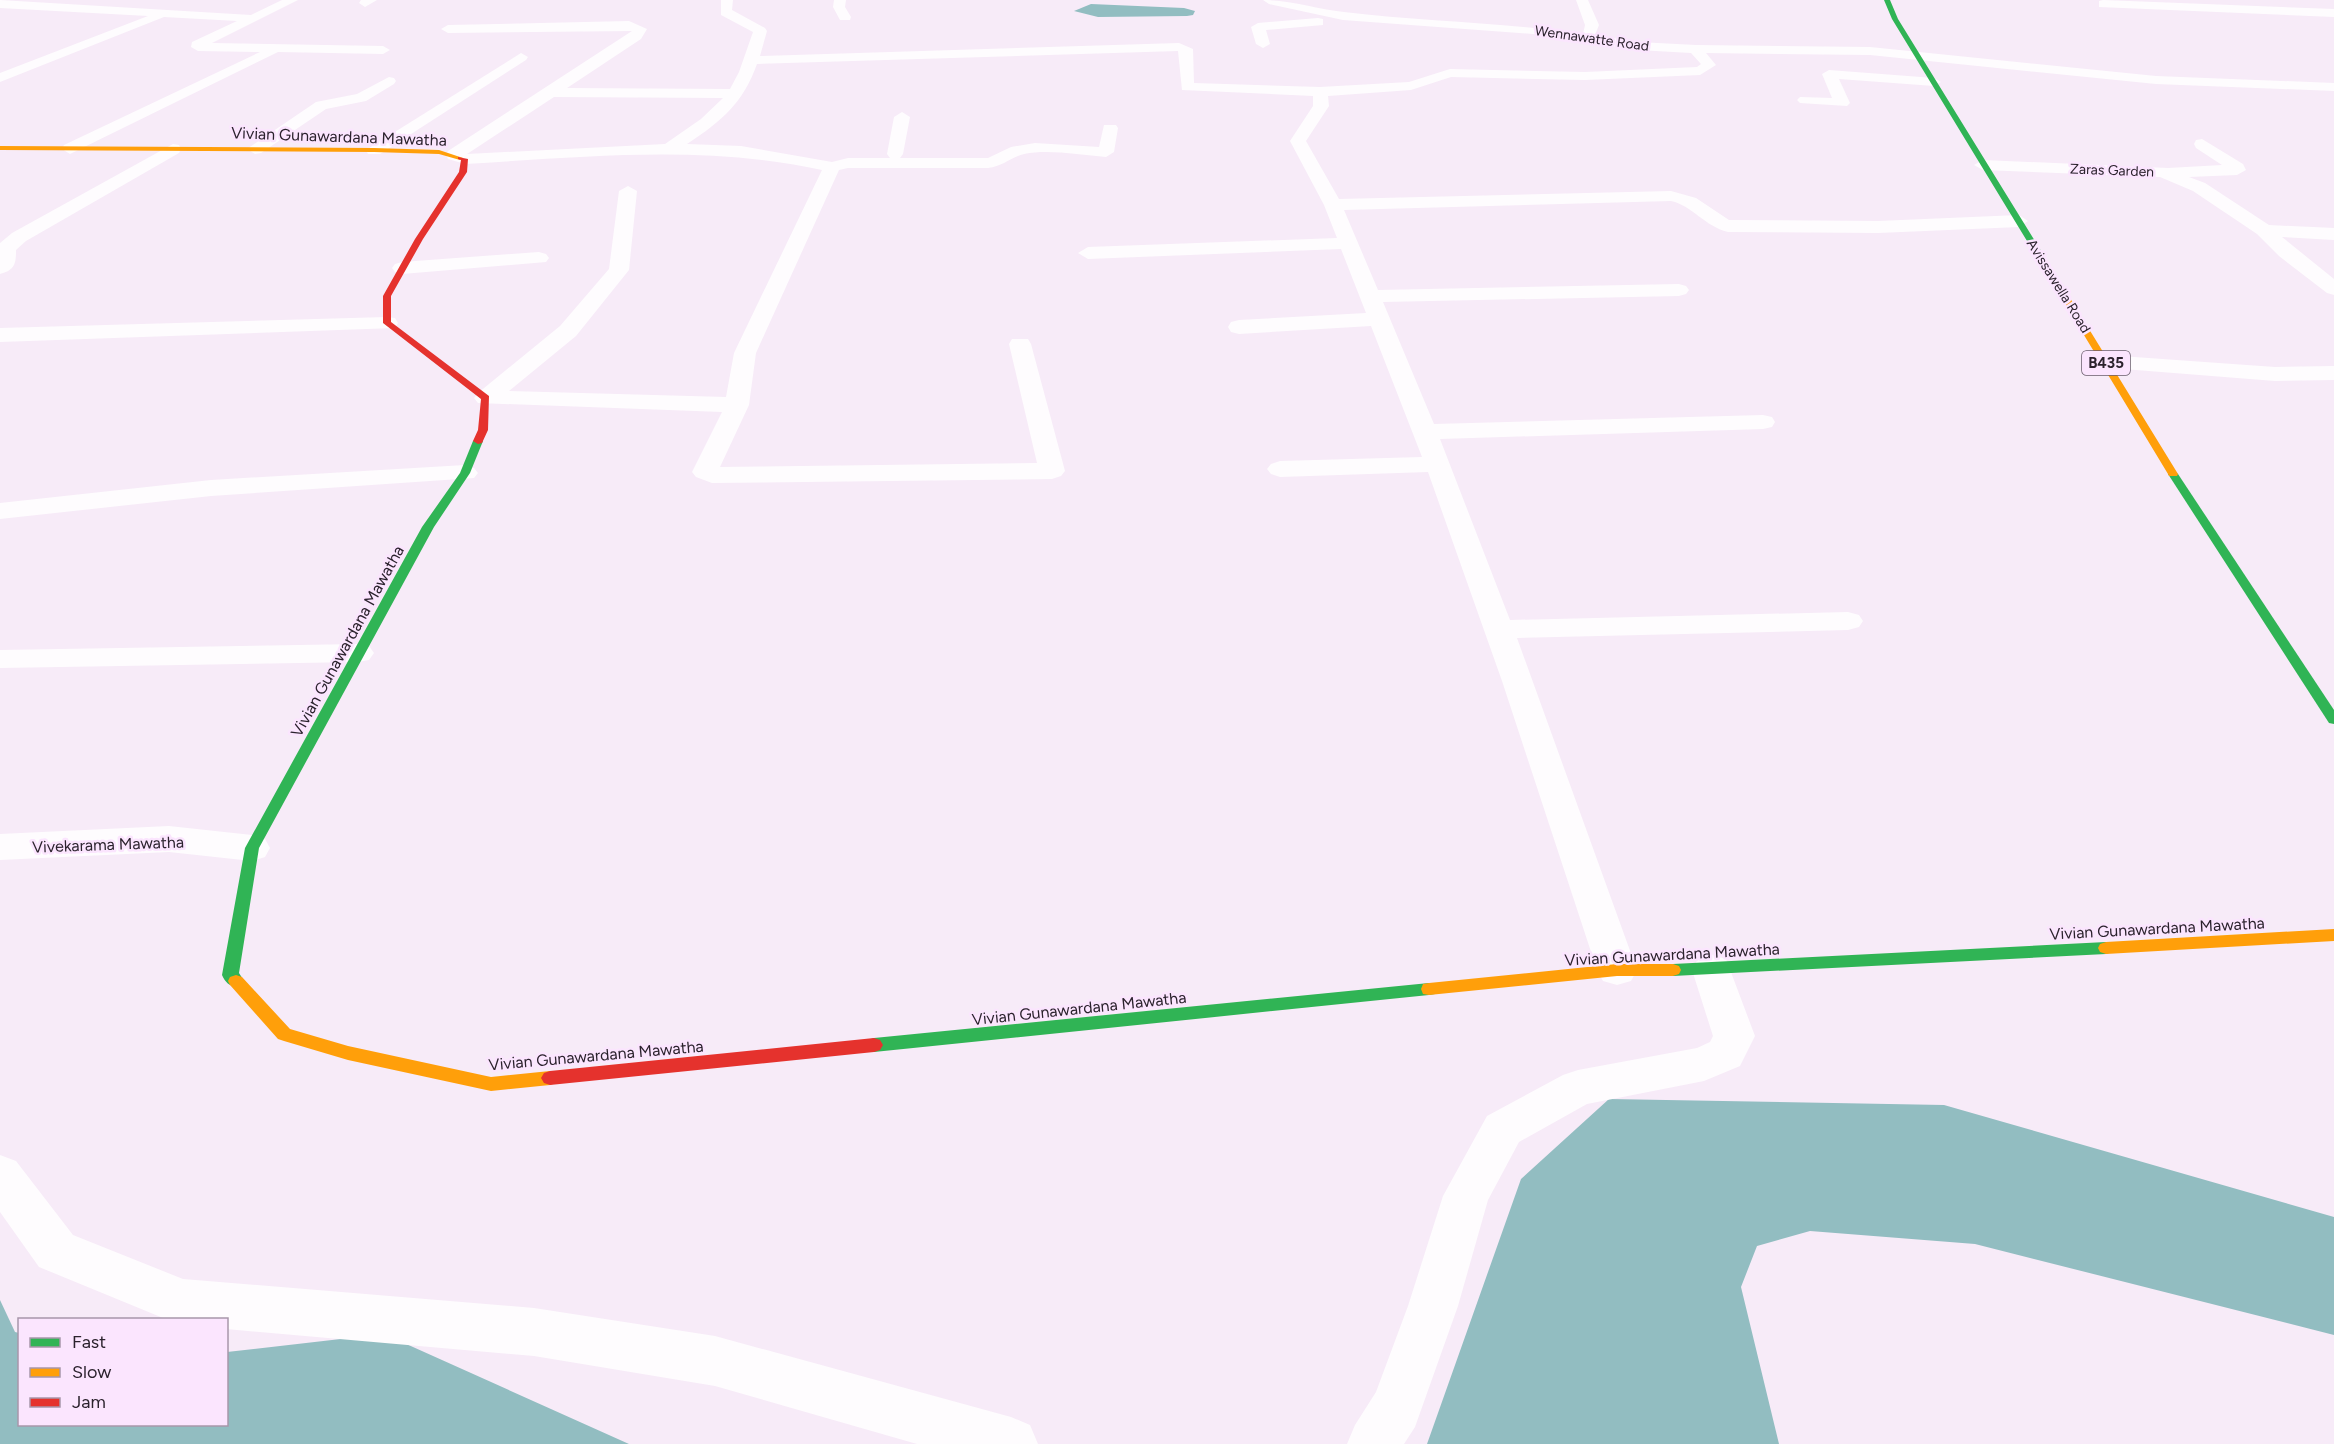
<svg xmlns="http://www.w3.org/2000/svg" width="2334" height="1444" font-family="Figtree,sans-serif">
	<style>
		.water { fill: #92bdc1 }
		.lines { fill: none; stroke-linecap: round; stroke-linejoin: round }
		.street { fill: #fefcfe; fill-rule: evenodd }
		.fast { fill: #30b455; fill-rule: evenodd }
		.slow { fill: #ff9f0a; fill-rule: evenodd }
		.jam { fill: #e5322d; fill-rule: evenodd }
		.labels { text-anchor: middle; stroke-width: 5; stroke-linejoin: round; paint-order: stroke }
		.far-street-label { font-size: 14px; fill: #2b222d; stroke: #fbe5fe }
		.shield { fill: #fbe5fe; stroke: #695c6c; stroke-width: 1.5 }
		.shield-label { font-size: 15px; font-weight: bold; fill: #2b222d }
		.street-label { font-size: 16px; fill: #2b222d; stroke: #fbe5fe }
	</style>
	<rect width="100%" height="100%" fill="#f7ebf8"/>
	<g class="water">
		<path d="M1091 4 1184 8 1195 11 1193 15 1187 16 1098 17 1074 11Z"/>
		<path d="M1609 1099 1944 1105 2334 1217V1335L1975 1244 1810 1231 1757 1246 1741 1287 1779 1444H1427L1521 1179Z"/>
		<path d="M0 1300 15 1332 19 1333 20 1424H226L227 1352 384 1334 629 1444H0Z"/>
	</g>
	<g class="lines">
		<g class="street">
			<path d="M0 0 251 15 282 0H298L212 43 383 46 390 50 383 54 278 52 70 154 62 149 64 145 260 52 198 51 191 47 192 42 237 21 164 17 0 82V73L148 16 0 8Z"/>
			<path d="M361 0H377L365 7 359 3Z"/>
			<path d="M721 0H733L732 10 765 28 767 31 760 56 1179 43 1193 49 1194 83 1320 87 1409 82 1450 69 1585 72 1697 67 1701 64 1691 53 1638 50 1533 34 1343 20 1269 4 1263 0C1291 0 1316 9 1344 12 1424 22 1504 22 1583 34L1585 25 1576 0H1588L1599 25 1595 35 1638 42 1696 45 1870 47 2156 76 2334 83V91L2156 84 1870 55 1706 53 1716 65 1700 75 1585 80 1451 77 1411 90 1328 96 1329 106 1306 141 1339 199 1671 191 1696 198 1729 220 1878 221 2019 215 2028 221 2019 227 1878 233 1728 232C1704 226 1693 206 1671 201L1344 210 1378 290 1679 284 1686 286 1689 290 1686 294 1679 296 1383 302 1434 424 1763 415 1772 417 1775 422 1772 427 1763 429 1440 439 1510 620 1848 612 1859 615 1863 621 1859 627 1848 630 1517 638 1637 970 1631 981 1617 985 1603 981 1597 970 1502 681 1428 472 1280 477 1271 474 1267 469 1271 464 1280 461 1422 457 1371 326 1239 334 1231 332 1228 327 1231 322 1239 320 1366 313 1341 249 1088 259 1078 253 1088 247 1337 238 1324 205 1290 141 1313 106V96L1182 90 1178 51 757 64C743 103 722 121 687 144L741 146 832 162 848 158H890L887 154 894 117 902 112 910 117 903 154 900 158H988L1011 147 1035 143 1099 147 1104 125H1116L1118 128 1114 152 1106 157C1080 155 1049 149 1024 154 1011 157 1003 166 988 168H848L839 170 756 353 749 405 720 467 1037 463 1009 344 1012 339H1028L1031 344 1065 471 1061 476 1052 479 712 483 696 477 692 472 722 412 478 403 474 398 478 393 560 326 609 269 619 191 628 186 637 191 629 270 576 336 509 391 726 397 734 353 822 170C704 144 585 157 465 164L448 159 446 155 448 151 632 31 448 33 441 29 448 25 629 21 647 29 641 39 567 88 730 89 739 72 753 32 721 15ZM554 97 723 98 701 119 665 144 467 154Z"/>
			<path d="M834 0H846L845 7 851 17 850 20H840L833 7Z"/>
			<path d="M2103 0 2334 9V17L2099 7V1Z"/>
			<path d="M1318 18 1323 19V25L1266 30 1270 44 1263 48 1256 44 1251 27 1258 23Z"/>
			<path d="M521 53 528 57 526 60 380 154H368L366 150Z"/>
			<path d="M1829 70 1934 78 1941 82 1934 86 1839 79 1850 103 1847 106 1800 103 1797 100 1800 97 1832 98 1822 74Z"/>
			<path d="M389 77 394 78 396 81 394 84 366 101 326 109 261 153 255 154 247 149 316 102 357 94Z"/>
			<path d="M2202 139 2243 164 2246 170 2237 175 2189 177 2205 183 2269 225 2334 228V240L2282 237 2334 279V295L2327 293 2279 256 2257 234 2193 191 2160 177 1983 170 1974 165 1983 160 2168 168 2222 165 2196 148 2194 144 2196 140Z"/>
			<path d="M173 144 179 145 181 149 179 153 26 241 16 250C16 264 15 270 0 274V243L12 233Z"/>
			<path d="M539 252 546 254 549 258 546 262 402 274 395 272 392 268 395 264 402 262Z"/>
			<path d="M387 317 395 318 398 323 395 328 0 342V328Z"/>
			<path d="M2106 355 2275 367 2334 366V380L2275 381 2098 367 2095 362 2098 357Z"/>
			<path d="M465 465 474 468 478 473 474 478 211 496 0 519V503L211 480Z"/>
			<path d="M358 644 369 646 374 653 369 660 358 662 0 668V650Z"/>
			<path d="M169 826 252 835 265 839 270 848 265 857 252 861 169 852 0 860V834Z"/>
			<path d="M1712 955 1726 959 1755 1036 1740 1066 1704 1081 1587 1104 1519 1142 1488 1200 1458 1306 1415 1427 1404 1444H1347L1355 1425 1376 1392 1408 1306 1443 1196 1487 1116 1563 1075 1578 1070 1697 1048 1710 1042 1713 1036 1692 970 1698 959Z"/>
			<path d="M0 1155 16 1161 73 1235 183 1279 534 1308 715 1336 1011 1417 1030 1425 1038 1444H917L715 1386 534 1356 226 1329V1320H168L39 1267 0 1212Z"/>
		</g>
		<g class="fast">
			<path d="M1884 0H1890L1898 19 2046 259 2045 261 2038 259 1892 19Z"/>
			<path d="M478 438 483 441 470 473 434 527 259 848 239 973 244 981 242 985C232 989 226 984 222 975L245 848 422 527 460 473 473 441Z"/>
			<path d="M2173 471 2178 474 2334 710V724L2329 723 2168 474Z"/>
			<path d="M2106 942 2112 944 2114 948 2112 952 2106 954 1673 976 1667 974 1665 970 1667 966 1673 964Z"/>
			<path d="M1429 983 1435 984 1437 989 1435 994 1429 995 874 1052 868 1050 865 1045 868 1040 874 1038Z"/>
		</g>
		<g class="slow">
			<path d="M0 146 374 148 439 150 463 158 460 160 439 154 374 152 0 150Z"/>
			<path d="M2039 257 2046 259 2178 474 2177 476H2169L2168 474 2038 259Z"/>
			<path d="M2334 929V941L2106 954 2100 952 2098 948 2100 944 2106 942Z"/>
			<path d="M1617 964H1673L1679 966 1681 970 1679 974 1673 976H1617L1429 995 1423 994 1421 989 1423 984 1429 983Z"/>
			<path d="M236 975 242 977 290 1029 348 1046 491 1077 550 1071 556 1073 559 1078 556 1083 550 1085 491 1091 348 1060 284 1041 278 1039 230 985 228 981 230 977Z"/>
		</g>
		<g class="jam">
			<path d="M458 157 468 159 467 172 423 239 391 296V322L489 396 488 430 482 443 478 444 473 441 478 430 481 399 383 323V296L415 239 459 172 461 160 458 159Z"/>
			<path d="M874 1038 880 1040 883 1045 880 1050 874 1052 550 1085 544 1083 541 1078 544 1073 550 1071Z"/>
		</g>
	</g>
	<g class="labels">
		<g class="far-street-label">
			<text transform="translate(1592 38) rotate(8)" y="5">Wennawatte Road</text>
			<text transform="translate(2112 170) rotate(2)" y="5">Zaras Garden</text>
			<text transform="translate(2059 286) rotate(58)" y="5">Avissawella Road</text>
		</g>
		<rect class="shield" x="2082" y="351" width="48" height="24" rx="4.5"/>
		<g class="shield-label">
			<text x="2106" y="368">B435</text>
		</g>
		<g class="street-label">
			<text transform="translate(339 136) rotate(2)" y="6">Vivian Gunawardana Mawatha</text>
			<text transform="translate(347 641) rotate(-61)" y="6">Vivian Gunawardana Mawatha</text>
			<text transform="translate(108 844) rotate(-2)" y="6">Vivekarama Mawatha</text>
			<text transform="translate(2157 928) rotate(-3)" y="6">Vivian Gunawardana Mawatha</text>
			<text transform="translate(1672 954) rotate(-3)" y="6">Vivian Gunawardana Mawatha</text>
			<text transform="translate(1079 1008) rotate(-6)" y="6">Vivian Gunawardana Mawatha</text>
			<text transform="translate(596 1055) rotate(-5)" y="6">Vivian Gunawardana Mawatha</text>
		</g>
	</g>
	<rect x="18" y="1318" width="210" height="108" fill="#fbe5fe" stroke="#a897aa" stroke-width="1.5"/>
	<rect x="30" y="1338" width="30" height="9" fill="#30b455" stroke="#a897aa" stroke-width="1.5"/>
	<text x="72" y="1348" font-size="18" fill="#2b222d">Fast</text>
	<rect x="30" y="1368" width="30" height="9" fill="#ff9f0a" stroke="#a897aa" stroke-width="1.5"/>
	<text x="72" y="1378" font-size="18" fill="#2b222d">Slow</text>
	<rect x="30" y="1398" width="30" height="9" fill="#e5322d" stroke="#a897aa" stroke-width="1.5"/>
	<text x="72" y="1408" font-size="18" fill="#2b222d">Jam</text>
</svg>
